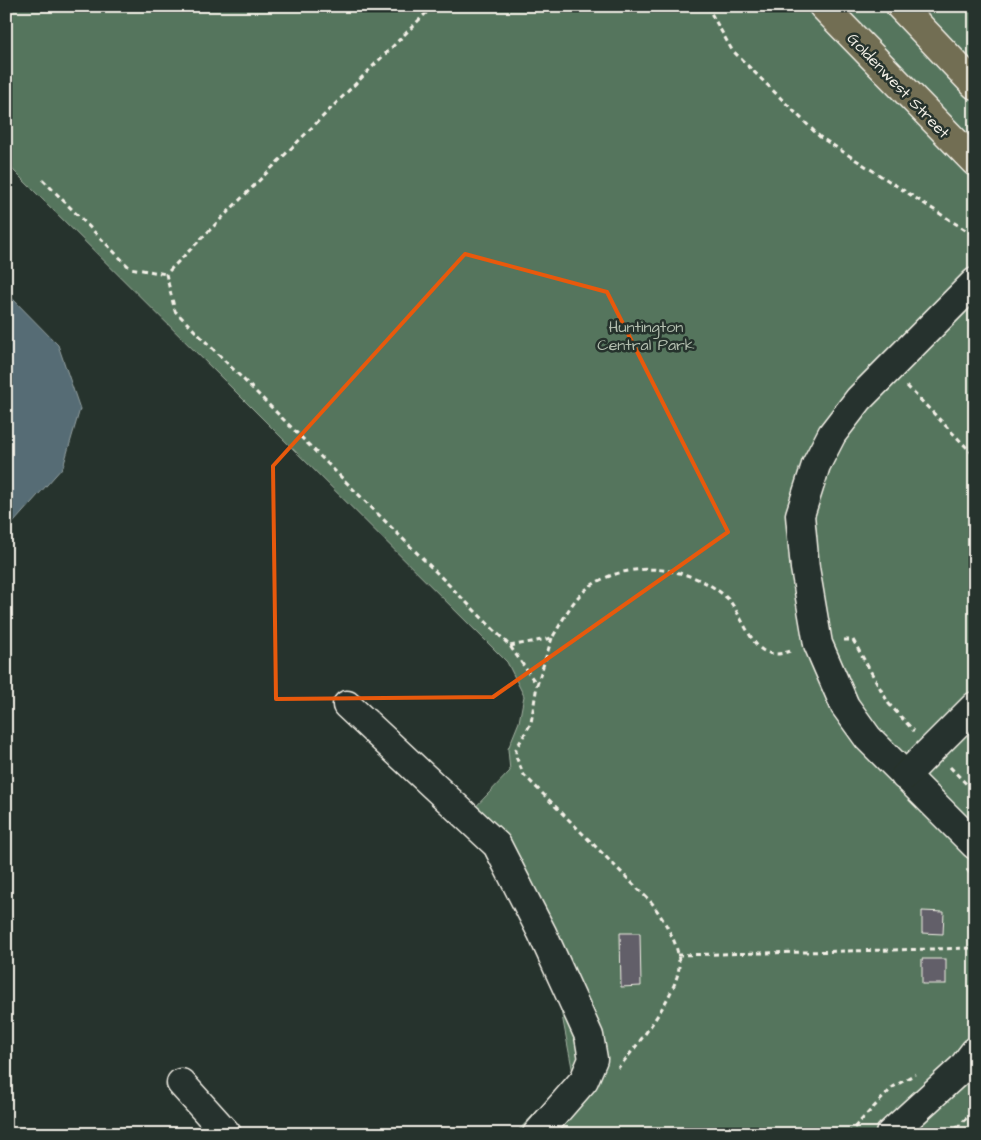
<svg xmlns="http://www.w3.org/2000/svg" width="981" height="1140" font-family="'Architects Daughter',sans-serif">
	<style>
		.green { fill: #54745d; stroke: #a4b2a2 }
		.water { fill: #566c74; stroke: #95a1a2 }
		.building { fill: #625e69; stroke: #f4f1e8 }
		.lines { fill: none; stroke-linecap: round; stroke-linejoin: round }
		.minor-casing { stroke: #f4f1e8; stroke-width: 31 }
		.major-casing { stroke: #f4f1e8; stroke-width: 31 }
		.path { stroke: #f4f1e8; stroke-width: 3; stroke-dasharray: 5 4; stroke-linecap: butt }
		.minor { stroke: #26332d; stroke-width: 28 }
		.major { stroke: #726e52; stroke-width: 28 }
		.marked { fill: none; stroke: #e8590c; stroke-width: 4; stroke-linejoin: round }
		.labels { text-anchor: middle; stroke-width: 5; stroke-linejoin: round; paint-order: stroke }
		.street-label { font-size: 16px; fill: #f4f1e8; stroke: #26332d }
		.park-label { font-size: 16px; fill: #b4bfb0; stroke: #26332d }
	</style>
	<rect width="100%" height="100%" fill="#26332d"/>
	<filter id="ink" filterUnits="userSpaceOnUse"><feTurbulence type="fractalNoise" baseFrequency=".02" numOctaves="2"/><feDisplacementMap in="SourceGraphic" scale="10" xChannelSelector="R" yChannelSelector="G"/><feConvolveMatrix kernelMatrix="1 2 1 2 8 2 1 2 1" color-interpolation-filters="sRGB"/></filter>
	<g filter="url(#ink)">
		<path class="green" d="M6 6H975V1134H515L573 1073 556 984 465 818 510 771 508 749 519 722 524 696 507 662 6 163Z"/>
		<path class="water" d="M6 292 58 345 80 409 63 467 6 531Z"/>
		<g class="building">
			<path d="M922 911 944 912 943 934 922 933Z"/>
			<path d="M620 933H640L641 986 621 987Z"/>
			<rect x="922" y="959" width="24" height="25"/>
		</g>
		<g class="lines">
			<g class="minor-casing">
				<g id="minor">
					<path d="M975 282 859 399 832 434 816 465 800 515 805 568 818 644 845 706 868 738 975 845"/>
					<path d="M347 705 497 845 542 933 589 1036 593 1059 584 1080 537 1134"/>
					<path d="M905 776 975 706"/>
					<path d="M181 1083 227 1134"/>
					<path d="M890 1134 962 1068 975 1051"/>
				</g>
			</g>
			<g class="major-casing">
				<g id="major">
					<path d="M823 6 975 162"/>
					<path d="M900 6 975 85"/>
				</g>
			</g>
			<g class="path">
				<path d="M433 6 166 274 175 311 510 646 537 685"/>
				<path d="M707 6 732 50 820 137 975 236"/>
				<path d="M43 180 130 268 166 274"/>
				<path d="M907 386 975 456"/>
				<path d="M552 638 537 685 531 723 516 749V757L524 775 652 903C664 921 680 944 679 966 678 993 636 1048 618 1068"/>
				<path d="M844 640H853L889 704 914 731"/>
				<path d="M510 646 552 638C561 624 568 608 579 596 616 557 690 563 727 598 740 611 750 644 764 651 775 656 782 654 793 650"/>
				<path d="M950 767 975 793"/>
				<path d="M967 869 975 880"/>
				<path d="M677 955 975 948"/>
				<path d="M970 1026 975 1018"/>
				<path d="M848 1134 893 1087 915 1074"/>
				<path d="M950 1134 975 1110"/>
			</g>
			<use href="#minor" class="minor"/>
			<use href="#major" class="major"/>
		</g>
	</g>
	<path class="marked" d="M465 254 607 292 728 532 493 697 276 699 273 466Z"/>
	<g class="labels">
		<g class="street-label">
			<text transform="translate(899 85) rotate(46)" y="6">Goldenwest Street</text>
		</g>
		<g class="park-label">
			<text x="646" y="332">Huntington<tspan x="646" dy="18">Central Park</tspan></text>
		</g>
	</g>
	<rect width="981" height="1140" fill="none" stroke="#26332d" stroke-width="25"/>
	<rect x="12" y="12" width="956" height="1115" fill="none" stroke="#f4f1e8" stroke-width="2" filter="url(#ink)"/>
</svg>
